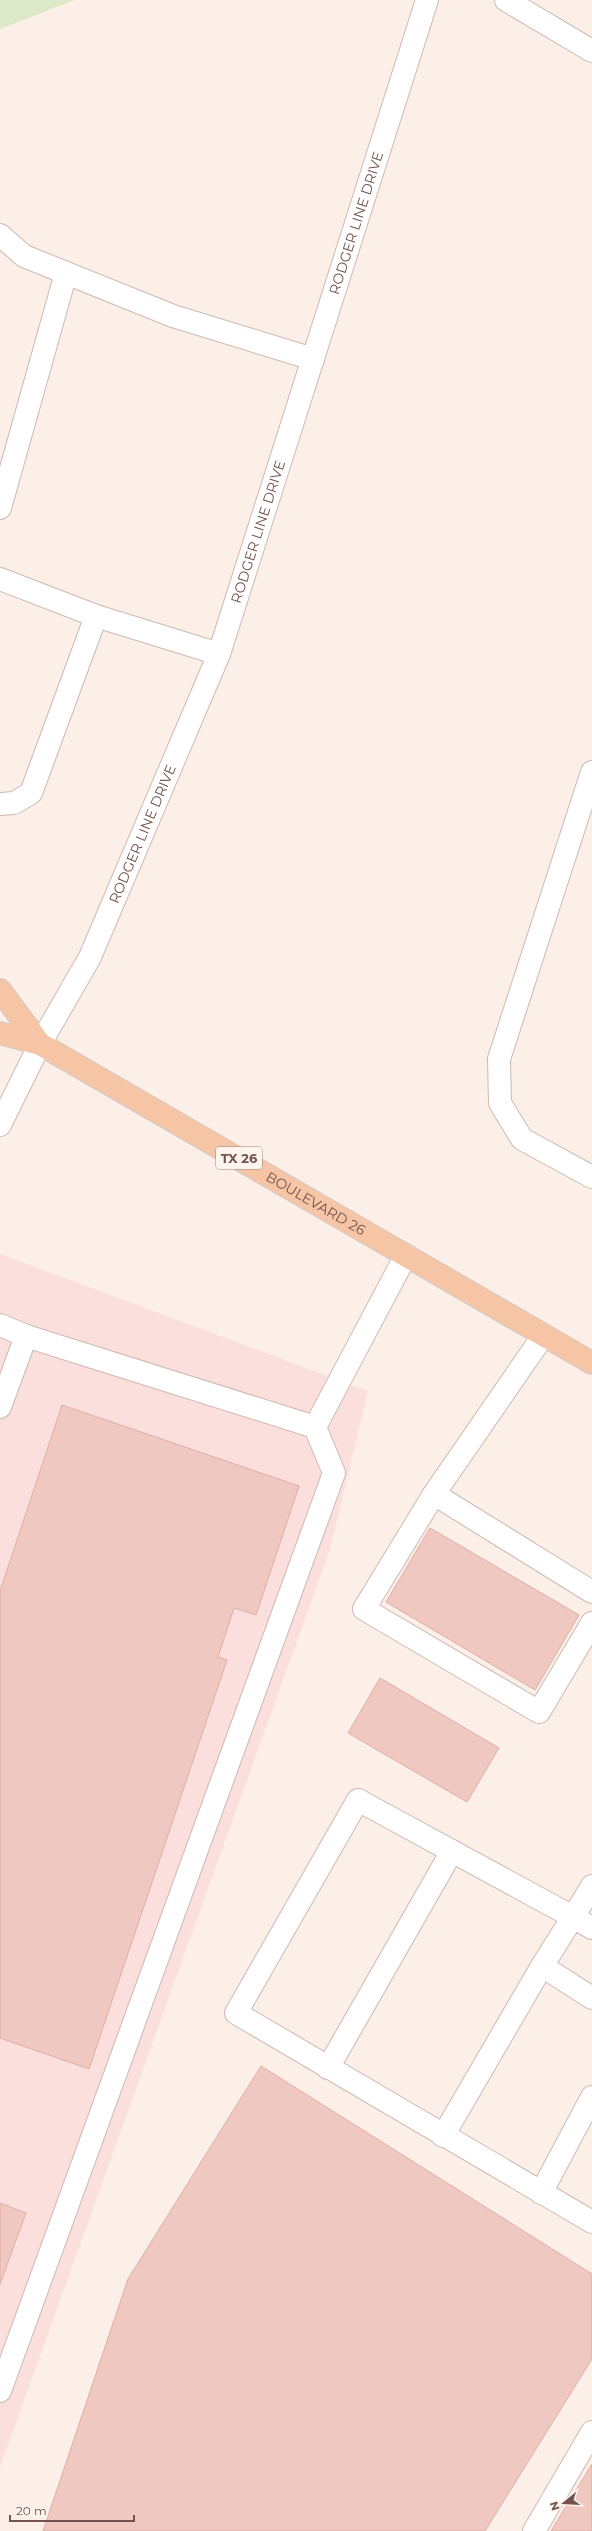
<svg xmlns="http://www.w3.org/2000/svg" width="592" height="2531" font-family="Montserrat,sans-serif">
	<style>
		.commercial { fill: #fbdfdd }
		.green { fill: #dce8c7 }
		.building { fill: #efc9c1; stroke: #e1aca3 }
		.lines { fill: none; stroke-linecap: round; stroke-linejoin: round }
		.lane-casing { stroke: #cfb8b1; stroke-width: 24 }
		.secondary-casing { stroke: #d4b8b1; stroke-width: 24 }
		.primary-casing { stroke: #d5cbca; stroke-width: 24 }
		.lane { stroke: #fff; stroke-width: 22 }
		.secondary { stroke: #fff; stroke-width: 22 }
		.primary { stroke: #f5c5a5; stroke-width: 22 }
		.labels { text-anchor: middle; stroke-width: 3.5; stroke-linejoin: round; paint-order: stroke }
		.shield { fill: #fef4ee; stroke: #9d837d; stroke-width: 1 }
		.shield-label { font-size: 13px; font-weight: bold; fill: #74524d }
		.street-label { font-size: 14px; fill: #74524d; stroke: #fef4ee }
	</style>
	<rect width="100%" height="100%" fill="#fbefe8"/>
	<path class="commercial" d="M0 1254 368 1391 330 1549 0 2467Z"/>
	<path class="green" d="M0 0H74L0 29Z"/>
	<g class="building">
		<path d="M62 1405 299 1486 256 1615 234 1608 218 1657 227 1660 89 2069 0 2038V1591Z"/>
		<path d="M430 1528 579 1615 535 1690 386 1602Z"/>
		<path d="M380 1678 499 1748 467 1802 348 1733Z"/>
		<path d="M261 2066 592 2274V2359L485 2531H43L128 2279Z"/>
		<path d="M0 2203 26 2213 0 2284Z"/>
		<path d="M592 2464V2531H551Z"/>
	</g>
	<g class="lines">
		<g class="lane-casing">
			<g id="lane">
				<path d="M506 0 592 51"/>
				<path d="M0 235 24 256 173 316 313 359"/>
				<path d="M0 508 66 273"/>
				<path d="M0 579 96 616"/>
				<path d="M592 772 499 1059 500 1103 522 1139 592 1177"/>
				<path d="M0 804 14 803 31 793 96 616 219 654"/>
				<path d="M0 1125 40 1044"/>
				<path d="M0 1325 26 1336 0 1407"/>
				<path d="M26 1336 315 1427 406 1255"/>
				<path d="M543 1336 434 1494 364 1609 539 1712 592 1623"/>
				<path d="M434 1494 592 1592"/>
				<path d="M592 1886 573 1917 358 1800 236 2013 592 2222"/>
				<path d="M592 1928 573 1917 542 1966 592 1998"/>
				<path d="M328 2068 452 1851"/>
				<path d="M443 2136 542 1966"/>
				<path d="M541 2193 592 2097"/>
				<path d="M0 2391 334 1473 315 1427"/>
				<path d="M534 2531 592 2432"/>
			</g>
		</g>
		<g class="secondary-casing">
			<g id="secondary">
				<path id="s1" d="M40 1044 90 957 219 654 427 0"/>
			</g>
		</g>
		<g class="primary-casing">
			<g id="primary">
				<path d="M0 990 40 1044"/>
				<path id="s2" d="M0 1033 40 1044 592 1363"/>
			</g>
		</g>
		<use href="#lane" class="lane"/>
		<use href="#secondary" class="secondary"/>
		<use href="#primary" class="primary"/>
	</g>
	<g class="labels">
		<rect class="shield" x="216" y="1147" width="46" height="22" rx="3"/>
		<g class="shield-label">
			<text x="239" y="1163">TX 26</text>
		</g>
		<g class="street-label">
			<text dy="5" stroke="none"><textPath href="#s1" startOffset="882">RODGER LINE DRIVE</textPath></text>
			<text dy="5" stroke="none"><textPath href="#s1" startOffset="558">RODGER LINE DRIVE</textPath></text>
			<text dy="5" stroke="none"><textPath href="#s1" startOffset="234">RODGER LINE DRIVE</textPath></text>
			<text dy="5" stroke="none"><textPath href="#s2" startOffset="360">BOULEVARD 26</textPath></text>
		</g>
	</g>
	<g transform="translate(564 2503) rotate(252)" stroke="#fef4ee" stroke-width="3" paint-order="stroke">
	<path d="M0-3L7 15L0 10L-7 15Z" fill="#74524d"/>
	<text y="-6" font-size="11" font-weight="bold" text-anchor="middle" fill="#74524d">N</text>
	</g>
	<path d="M10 2515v6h124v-6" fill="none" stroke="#74524d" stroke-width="2"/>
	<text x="16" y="2515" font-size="12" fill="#74524d" stroke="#fef4ee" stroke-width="3" paint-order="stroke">20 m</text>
</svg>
